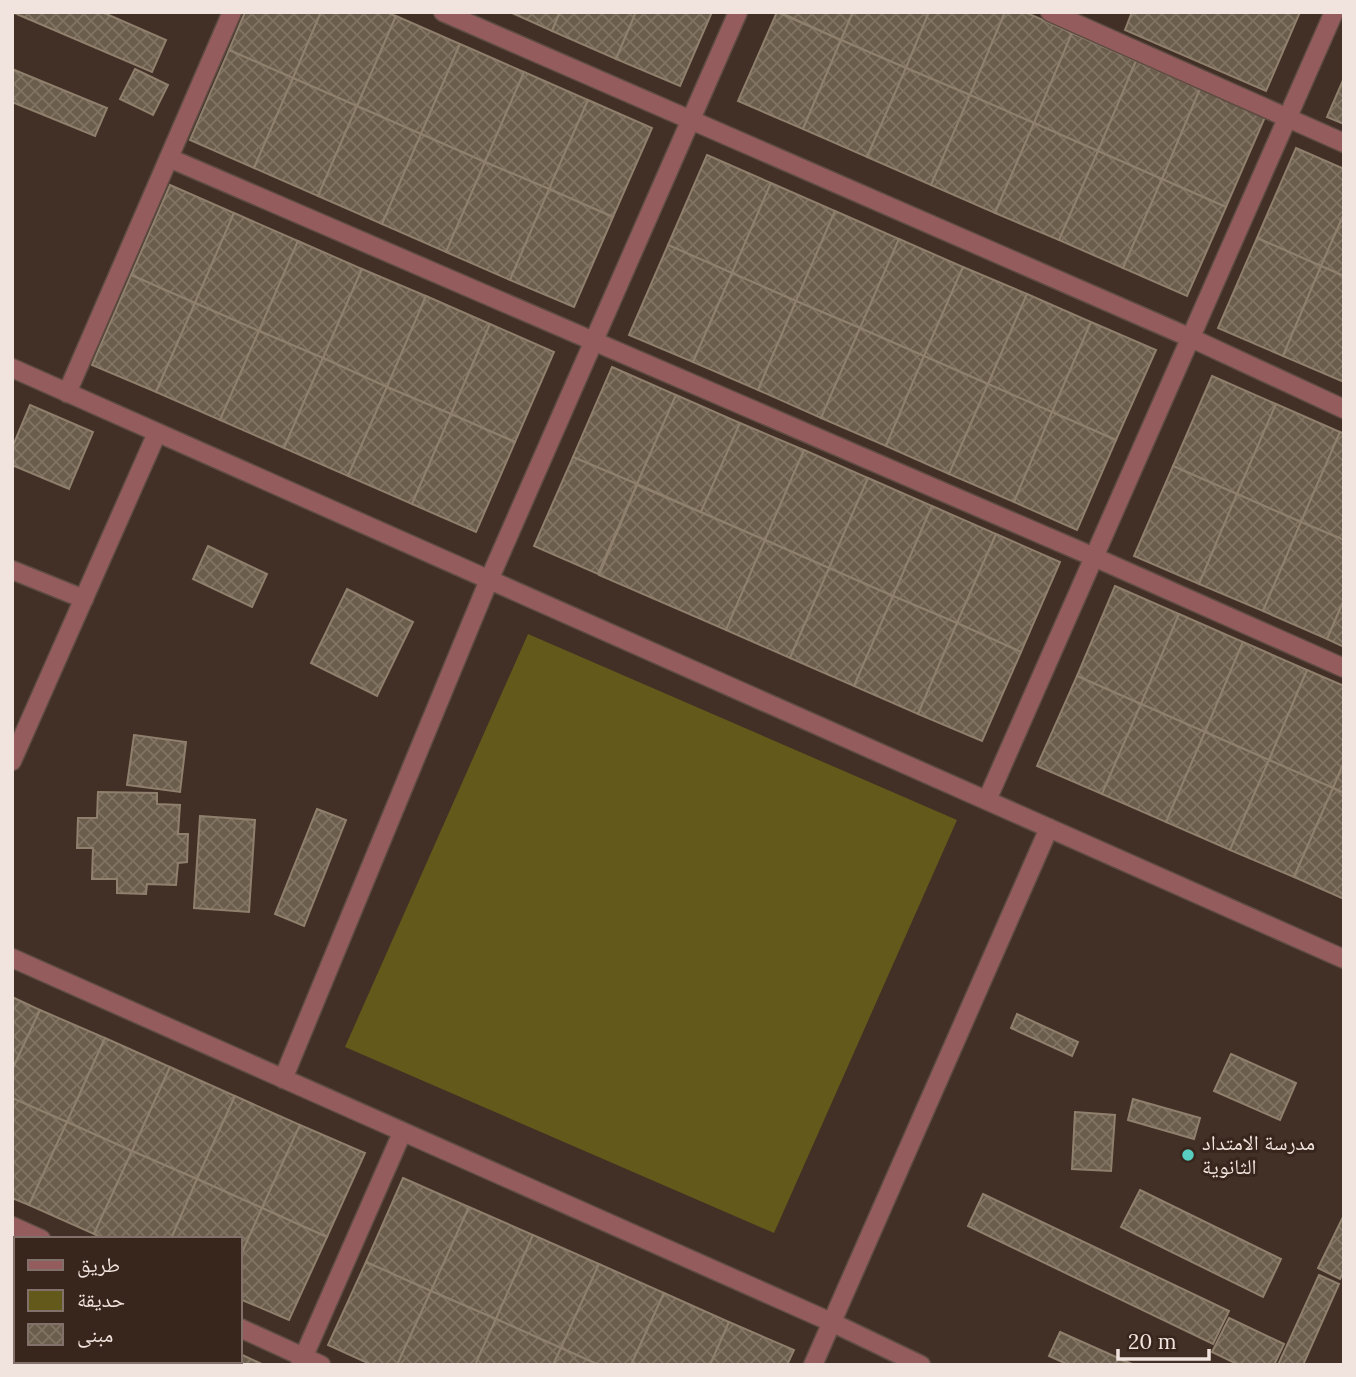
<svg xmlns="http://www.w3.org/2000/svg" width="1356" height="1377" font-family="Lora,'Noto Naskh Arabic',serif">
	<style>
		.green { fill: #62591b }
		.building { fill: url(#building-cross-hatch); stroke: #8f806d; stroke-width: 2 }
		.lines { fill: none; stroke-linecap: round; stroke-linejoin: round }
		.minor-casing { stroke: #5e4c43; stroke-width: 21 }
		.minor { stroke: #945c5d; stroke-width: 18 }
		.poi-dot { fill: #58cec0; stroke: #38251c; stroke-width: 2.5 }
		.labels { text-anchor: middle; stroke-width: 6; stroke-linejoin: round; paint-order: stroke }
		.poi-label { font-size: 21px; fill: #f1e4de; stroke: #38251c; text-anchor: start }
	</style>
	<defs>
		<pattern id="building-cross-hatch" width="8" height="8" patternUnits="userSpaceOnUse" patternTransform="scale(1.75)"><rect width="8" height="8" fill="#6b5d4b"/><path d="M0 0l8 8M0 8l8-8" fill="none" stroke="#817464"/></pattern>
	</defs>
	<rect width="100%" height="100%" fill="#422f26"/>
	<path class="green" d="M528 634 957 820 774 1233 345 1047Z"/>
	<g class="building">
		<path d="M12 12H102L166 40 152 72Z"/>
		<path d="M245 12H321L293 78 229 50Z"/>
		<path d="M321 12H386L396 16 357 106 293 78Z"/>
		<path d="M510 12H560L552 31Z"/>
		<path d="M560 12H636L616 59 552 31Z"/>
		<path d="M636 12H712L680 86 616 59Z"/>
		<path d="M777 12 841 40 803 129 738 101Z"/>
		<path d="M779 12H853L841 40Z"/>
		<path d="M853 12H929L906 68 841 40Z"/>
		<path d="M929 12H1005L970 95 906 68Z"/>
		<path d="M1005 12H1025L1072 33 1034 123 970 95Z"/>
		<path d="M1132 12H1300L1266 91 1125 30Z"/>
		<path d="M396 16 460 44 421 134 357 106Z"/>
		<path d="M1072 33 1136 61 1098 151 1034 123Z"/>
		<path d="M841 40 906 68 867 157 803 129Z"/>
		<path d="M460 44 524 72 485 162 421 134Z"/>
		<path d="M229 50 293 78 254 168 190 140Z"/>
		<path d="M1136 61 1200 89 1162 179 1098 151Z"/>
		<path d="M906 68 970 95 931 185 867 157Z"/>
		<path d="M12 69 107 108 95 136 12 102Z"/>
		<path d="M135 69 168 85 153 115 120 99Z"/>
		<path d="M524 72 588 100 549 189 485 162Z"/>
		<path d="M293 78 357 106 318 196 254 168Z"/>
		<path d="M1344 78V124L1327 117Z"/>
		<path d="M1200 89 1265 117 1226 207 1162 179Z"/>
		<path d="M970 95 1034 123 995 213 931 185Z"/>
		<path d="M588 100 652 128 613 217 549 189Z"/>
		<path d="M357 106 421 134 382 224 318 196Z"/>
		<path d="M1034 123 1098 151 1059 240 995 213Z"/>
		<path d="M421 134 485 162 446 252 382 224Z"/>
		<path d="M1296 148 1344 169V214L1321 266 1257 238Z"/>
		<path d="M1098 151 1162 179 1123 268 1059 240Z"/>
		<path d="M707 155 771 183 732 273 668 245Z"/>
		<path d="M485 162 549 189 510 280 446 252Z"/>
		<path d="M1162 179 1226 207 1187 296 1123 268Z"/>
		<path d="M771 183 835 211 796 301 732 273Z"/>
		<path d="M170 185 234 213 195 303 131 275Z"/>
		<path d="M549 189 613 217 574 307 510 280Z"/>
		<path d="M835 211 899 239 860 328 796 301Z"/>
		<path d="M234 213 298 241 259 331 195 303Z"/>
		<path d="M1344 214V276L1321 266Z"/>
		<path d="M1257 238 1321 266 1283 356 1218 328Z"/>
		<path d="M899 239 963 267 924 356 860 328Z"/>
		<path d="M298 241 362 269 323 358 259 331Z"/>
		<path d="M668 245 732 273 693 362 629 335Z"/>
		<path d="M1321 266 1344 276V382L1283 356Z"/>
		<path d="M963 267 1027 294 988 384 924 356Z"/>
		<path d="M362 269 426 296 387 387 323 358Z"/>
		<path d="M732 273 796 301 758 390 693 362Z"/>
		<path d="M131 275 195 303 156 392 92 365Z"/>
		<path d="M1027 294 1091 322 1052 412 988 384Z"/>
		<path d="M426 296 490 324 451 414 387 387Z"/>
		<path d="M796 301 860 328 821 418 758 390Z"/>
		<path d="M195 303 259 331 220 420 156 392Z"/>
		<path d="M1091 322 1156 350 1116 440 1052 412Z"/>
		<path d="M490 324 554 352 515 442 451 414Z"/>
		<path d="M860 328 924 356 886 446 821 418Z"/>
		<path d="M259 331 323 358 284 448 220 420Z"/>
		<path d="M924 356 988 384 949 474 886 446Z"/>
		<path d="M323 358 387 387 348 476 284 448Z"/>
		<path d="M612 367 676 395 637 484 573 457Z"/>
		<path d="M1212 376 1276 404 1237 494 1173 466Z"/>
		<path d="M988 384 1052 412 1014 502 949 474Z"/>
		<path d="M387 387 451 414 412 504 348 476Z"/>
		<path d="M676 395 740 423 701 512 637 484Z"/>
		<path d="M1276 404 1340 432 1301 522 1237 494Z"/>
		<path d="M30 405 93 432 69 489 12 465V448Z"/>
		<path d="M1052 412 1116 440 1077 530 1014 502Z"/>
		<path d="M451 414 515 442 476 532 412 504Z"/>
		<path d="M740 423 804 450 765 540 701 512Z"/>
		<path d="M1340 432 1344 434V540L1301 522Z"/>
		<path d="M804 450 868 478 829 568 765 540Z"/>
		<path d="M573 457 637 484 598 574 534 546Z"/>
		<path d="M1173 466 1237 494 1199 584 1134 556Z"/>
		<path d="M868 478 932 506 893 596 829 568Z"/>
		<path d="M637 485 765 540 726 630 599 575Z"/>
		<path d="M1237 494 1301 522 1263 611 1199 584Z"/>
		<path d="M932 506 996 534 957 623 893 596Z"/>
		<path d="M1301 522 1344 540V600L1327 639 1263 611Z"/>
		<path d="M996 534 1060 562 1021 652 957 623Z"/>
		<path d="M765 540 829 568 790 658 726 630Z"/>
		<path d="M208 546 267 574 252 607 193 579Z"/>
		<path d="M829 568 893 596 854 686 790 658Z"/>
		<path d="M1115 586 1179 614 1141 704 1077 676Z"/>
		<path d="M347 589 413 622 377 696 311 663Z"/>
		<path d="M893 596 957 623 918 714 854 686Z"/>
		<path d="M1344 600V647L1327 639Z"/>
		<path d="M1179 614 1243 642 1205 732 1141 704Z"/>
		<path d="M957 623 1021 652 982 741 918 714Z"/>
		<path d="M1243 642 1307 670 1269 760 1205 732Z"/>
		<path d="M1307 670 1344 686V762L1333 788 1269 760Z"/>
		<path d="M1077 676 1141 704 1102 794 1037 766Z"/>
		<path d="M1141 704 1205 732 1166 822 1102 794Z"/>
		<path d="M1205 732 1269 760 1230 850 1166 822Z"/>
		<path d="M134 735 186 742 180 792 127 785Z"/>
		<path d="M1269 760 1333 788 1294 877 1230 850Z"/>
		<path d="M1344 762V793L1333 788Z"/>
		<path d="M1333 788 1344 793V899L1294 877Z"/>
		<path d="M98 792 157 793V804L180 805 178 834H188L187 862 178 863 176 885 147 884 146 894 117 893V879H92L93 848H77L78 818H97Z"/>
		<path d="M317 809 346 820 304 926 275 914Z"/>
		<path d="M200 816 255 820 249 912 194 908Z"/>
		<path d="M12 997 40 1010 12 1070Z"/>
		<path d="M40 1010 105 1038 67 1122 12 1098V1070Z"/>
		<path d="M1017 1014 1078 1042 1072 1056 1011 1028Z"/>
		<path d="M105 1038 170 1067 132 1151 67 1122Z"/>
		<path d="M1231 1054 1296 1083 1280 1120 1214 1091Z"/>
		<path d="M170 1067 235 1096 197 1179 132 1151Z"/>
		<path d="M235 1096 300 1125 262 1208 197 1179Z"/>
		<path d="M12 1098 67 1122 29 1205 12 1198Z"/>
		<path d="M1133 1099 1200 1118 1194 1139 1128 1120Z"/>
		<path d="M1075 1112 1115 1115 1111 1171 1072 1169Z"/>
		<path d="M67 1122 132 1151 94 1234 29 1205Z"/>
		<path d="M300 1125 365 1153 327 1237 262 1208Z"/>
		<path d="M132 1151 197 1179 171 1239H104L94 1234Z"/>
		<path d="M403 1178 469 1207 431 1291 366 1262Z"/>
		<path d="M197 1179 262 1208 240 1257V1239H171Z"/>
		<path d="M1140 1190 1281 1259 1263 1297 1121 1227Z"/>
		<path d="M983 1194 1229 1311 1213 1344 968 1226Z"/>
		<path d="M469 1207 533 1235 496 1319 431 1291Z"/>
		<path d="M262 1208 327 1237 289 1320 240 1299V1257Z"/>
		<path d="M1344 1215V1271L1340 1279 1318 1268Z"/>
		<path d="M533 1235 599 1264 561 1348 496 1319Z"/>
		<path d="M12 1253 16 1255V1355L12 1353Z"/>
		<path d="M366 1262 431 1291 397 1365H372L328 1345Z"/>
		<path d="M599 1264 664 1293 631 1365H599L561 1348Z"/>
		<path d="M1319 1275 1339 1284 1303 1365H1278Z"/>
		<path d="M431 1291 496 1319 475 1365H397Z"/>
		<path d="M664 1293 729 1322 710 1365H631Z"/>
		<path d="M1229 1318 1284 1344 1274 1365H1239L1212 1352Z"/>
		<path d="M496 1319 561 1348 553 1365H475Z"/>
		<path d="M729 1322 794 1350 787 1365H710Z"/>
		<path d="M1060 1332 1134 1365H1069L1049 1356Z"/>
		<path d="M561 1348 599 1365H553Z"/>
		<path d="M12 1353 16 1355V1361H30L29 1365H12Z"/>
		<path d="M240 1354 264 1365H186L187 1361H240Z"/>
		<path d="M109 1361 108 1365H38L31 1362Z"/>
		<path d="M109 1361H187L186 1365H108Z"/>
	</g>
	<g class="lines">
		<g class="minor-casing">
			<g id="minor">
				<path d="M443 12 1191 338 1344 409"/>
				<path d="M1050 12 1344 143"/>
				<path d="M169 158 1094 557 1344 668"/>
				<path d="M12 368 1344 959"/>
				<path d="M67 393 232 12"/>
				<path d="M12 570 84 599"/>
				<path d="M12 761 157 433"/>
				<path d="M987 800 1334 12"/>
				<path d="M12 958 831 1322 921 1365"/>
				<path d="M283 1079 489 580 738 12"/>
				<path d="M12 1226 41 1239"/>
				<path d="M240 1328 321 1365"/>
				<path d="M300 1365 402 1133"/>
				<path d="M813 1365 1049 828"/>
			</g>
		</g>
		<use href="#minor" class="minor"/>
	</g>
	<circle class="poi-dot" cx="1188" cy="1155" r="7"/>
	<g class="labels">
		<g class="poi-label">
			<text x="1202" y="1150">مدرسة الامتداد<tspan x="1202" dy="24">الثانوية</tspan></text>
		</g>
	</g>
	<rect width="1356" height="1377" fill="none" stroke="#f1e4de" stroke-width="28"/>
	<rect x="14" y="1237" width="228" height="126" fill="#38251c" stroke="#82716a" stroke-width="2"/>
	<rect x="28" y="1260" width="35" height="10" fill="#945c5d" stroke="#82716a" stroke-width="2"/>
	<text x="77" y="1272" font-size="21" fill="#f1e4de">طريق</text>
	<rect x="28" y="1290" width="35" height="21" fill="#62591b" stroke="#82716a" stroke-width="2"/>
	<text x="77" y="1307" font-size="21" fill="#f1e4de">حديقة</text>
	<rect x="28" y="1324" width="35" height="21" fill="url(#building-cross-hatch)" stroke="#82716a" stroke-width="2"/>
	<text x="77" y="1342" font-size="21" fill="#f1e4de">مبنى</text>
	<path d="M1118 1349v10h91v-10" fill="none" stroke="#f1e4de" stroke-width="3.5"/>
	<text x="1128" y="1349" font-size="21" fill="#f1e4de" stroke="#38251c" stroke-width="5" paint-order="stroke">20 m</text>
</svg>
